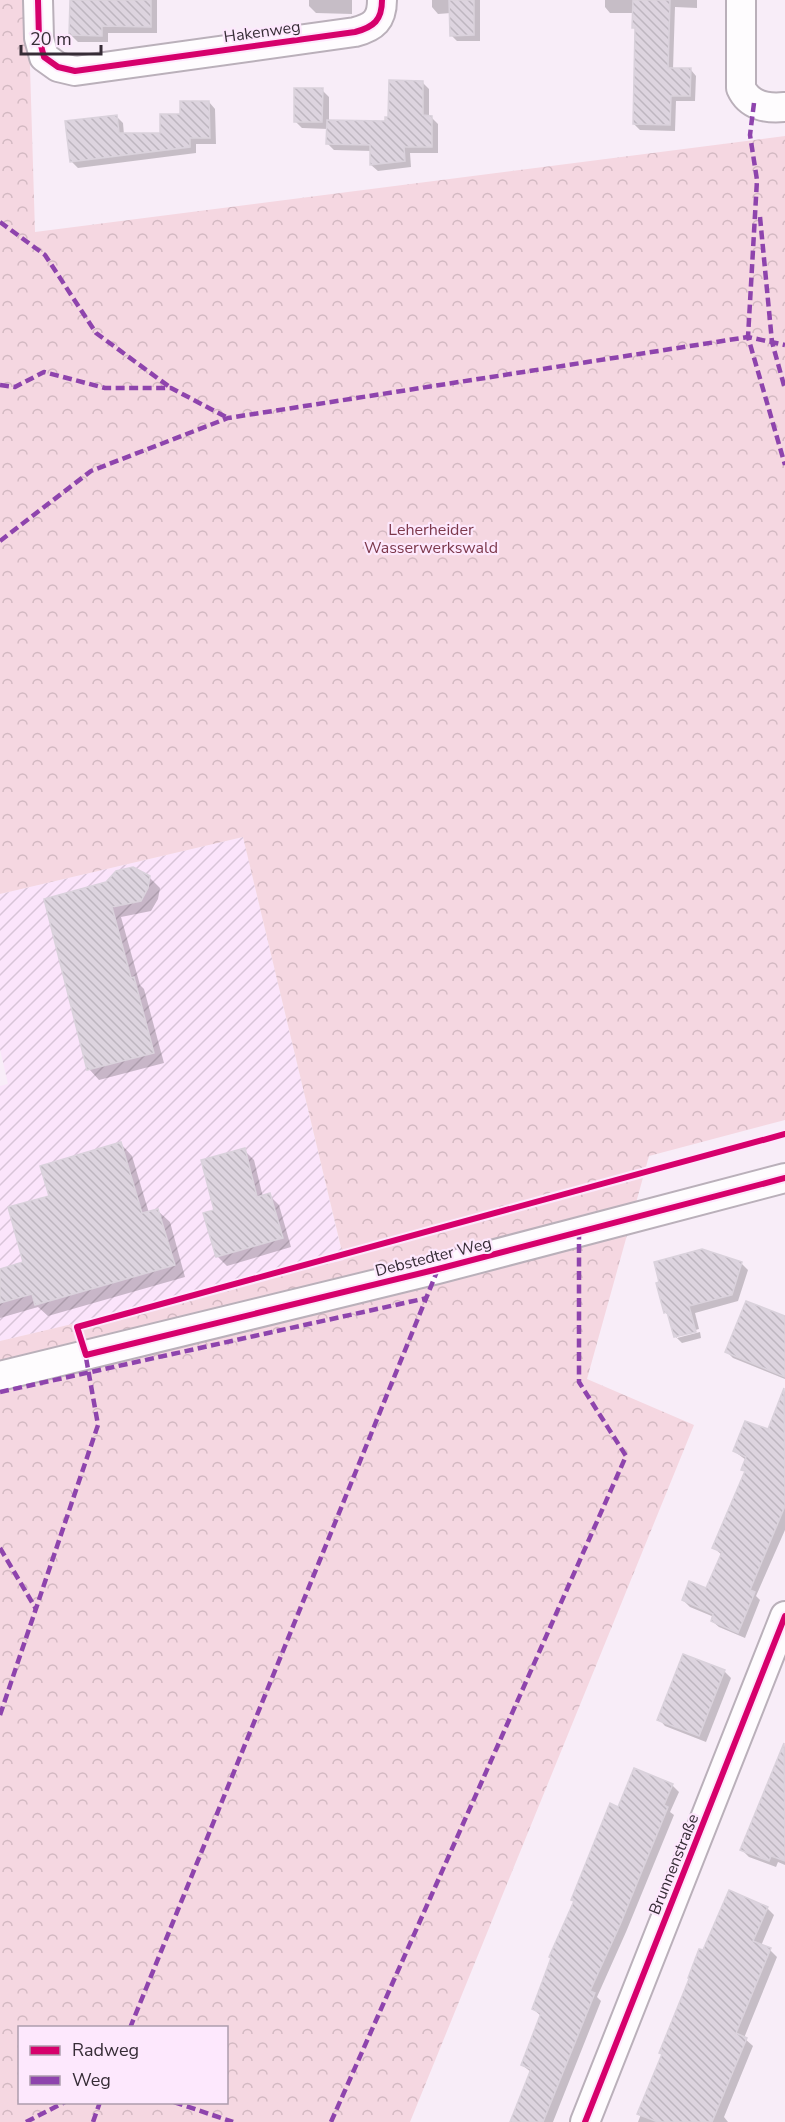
<svg xmlns="http://www.w3.org/2000/svg" width="785" height="2122" font-family="'Nunito Sans',sans-serif">
	<style>
		.industrial { fill: url(#industrial-furrows) }
		.forest { fill: url(#forest-crowns); fill-rule: evenodd }
		.shadow { fill: #0003 }
		.building { fill: url(#building-back-hatch); stroke: #dad2dc; stroke-width: 1.5 }
		.lines { fill: none; stroke-linecap: round; stroke-linejoin: round }
		.street-casing { stroke: #bab0ba; stroke-width: 32 }
		.street { stroke: #fefcfe; stroke-width: 28 }
		.quiet { stroke: #8e44ad; stroke-width: 4.5; stroke-dasharray: 9 4.5; stroke-linecap: butt }
		.cycleway-casing { stroke: #fde8fd; stroke-width: 10 }
		.cycleway { stroke: #d6006c; stroke-width: 6 }
		.labels { text-anchor: middle; stroke-width: 4.5; stroke-linejoin: round; paint-order: stroke }
		.street-label { font-size: 16px; fill: #362c36; stroke: #fde8fd }
		.park-label { font-size: 16px; fill: #7c384b; stroke: #fde8fd }
	</style>
	<defs>
		<pattern id="industrial-furrows" width="10" height="10" patternUnits="userSpaceOnUse" patternTransform="scale(1.5)"><rect width="10" height="10" fill="#fbe4fb"/><path d="M-1 1l2-2M0 10L10 0M9 11l2-2" fill="none" stroke="#d8c4d8"/></pattern>
		<pattern id="forest-crowns" width="20" height="18" patternUnits="userSpaceOnUse" patternTransform="scale(1.5)"><rect width="20" height="18" fill="#f5d7e1"/><path d="M2 6a3 3 0 1 1 6 0M12 15a3 3 0 1 1 6 0" fill="none" stroke="#d3b9c2"/></pattern>
		<pattern id="building-back-hatch" width="6" height="6" patternUnits="userSpaceOnUse" patternTransform="scale(1.5)"><rect width="6" height="6" fill="#ddd4df"/><path d="M-1 5l2 2M0 0l6 6M5-1l2 2" fill="none" stroke="#beb6c0"/></pattern>
	</defs>
	<rect width="100%" height="100%" fill="#f8edf8"/>
	<path class="industrial" d="M243 837 344 1261 0 1341V1086L8 1084 0 1049V894Z"/>
	<path class="forest" d="M0 0H28L35 232 785 136V1120L649 1156 587 1379 694 1425 410 2122H0V1341L344 1260 243 837 0 894ZM20 2028H226V2102H20Z"/>
	<g class="shadow">
		<path d="M71 0H157V33H108V42H78L71 35Z"/>
		<path d="M309 0H352V14L316 13 309 6Z"/>
		<path d="M432 0H480V41H457L451 35V13L438 14 432 7Z"/>
		<path d="M605 0H697V8L675 7 673 69 691 70 696 76 695 101H676L675 131 640 130 634 124 636 30 634 27V13H610L605 7Z"/>
		<path d="M422 82 429 89V117H431L438 124V153H410L411 167 378 171 371 165 372 151 334 150 328 144V129L302 128 295 121 322 90 329 97V122L387 123Z"/>
		<path d="M209 102 215 109 216 144H196V153L78 168 71 161 116 116 123 123 124 135H162L182 115Z"/>
		<path d="M149 877 160 888 158 899 151 911 121 917 140 985 144 989 164 1063 99 1080 89 1069 107 884Z"/>
		<path d="M121 1144 132 1156 149 1213 158 1211 170 1222 185 1277 48 1316 38 1307 0 1318V1270L25 1263 51 1197Z"/>
		<path d="M244 1150 254 1160 263 1197 269 1195 279 1205 291 1247 227 1266 217 1256 215 1211Z"/>
		<path d="M741 1263 748 1270 738 1301 695 1313 699 1329 677 1335V1338L700 1332 701 1338 682 1343 675 1336 670 1317 665 1312Z"/>
		<path d="M785 1316V1379L733 1358 727 1352Z"/>
		<path d="M785 1390V1530L756 1596 760 1600 745 1638 719 1627 712 1621 714 1617 690 1607 683 1600 707 1590 722 1555 714 1548 746 1472 743 1469 746 1460 734 1451 768 1431Z"/>
		<path d="M724 1671 731 1678 706 1742 665 1726 659 1719Z"/>
		<path d="M785 1745V1865L778 1862 776 1867 749 1857 742 1850Z"/>
		<path d="M672 1785 679 1792 670 1812 674 1815 626 1932 597 1997 601 2001 553 2122H511L531 2072 522 2065 541 2016 533 2009 619 1809Z"/>
		<path d="M767 1908 774 1915 761 1946 770 1950 777 1957 744 2038 753 2046 724 2117 728 2122H638L704 1952Z"/>
	</g>
	<g class="building">
		<path d="M70 0H151V27L102 26V36L69 35Z"/>
		<path d="M449 0H474V35L450 36Z"/>
		<path d="M633 0H670L668 68H691L690 96H671L670 125 633 124 635 28H632Z"/>
		<path d="M389 80 423 81V115L432 116V147H404L405 161 370 165V145L326 144 327 120 385 121V117H388Z"/>
		<path d="M294 88H323L322 122H294Z"/>
		<path d="M180 101H209L210 138H190V147L70 162 65 121 117 115 119 133H160V114H180Z"/>
		<path d="M133 867 150 876 148 888 141 901 112 907 131 978 134 977 154 1053 87 1070 44 899 106 882 116 871Z"/>
		<path d="M121 1142 142 1213 158 1209 175 1265 35 1305 32 1294 0 1303V1269L23 1262 8 1207 49 1196 40 1166Z"/>
		<path d="M245 1148 257 1197 270 1193 283 1238 216 1257 203 1213 214 1210 201 1160Z"/>
		<path d="M702 1249 742 1262 732 1295 689 1306 696 1332 674 1337 667 1312 664 1313 656 1283 659 1282 654 1262Z"/>
		<path d="M746 1301 785 1316V1377L725 1352Z"/>
		<path d="M784 1388 785 1506 750 1590 755 1592 738 1633 711 1621 713 1614 682 1600 689 1581 706 1588 722 1552 712 1548 745 1471 741 1470 746 1457 733 1451 745 1421 768 1429Z"/>
		<path d="M683 1654 725 1670 699 1736 657 1720Z"/>
		<path d="M784 1743 785 1861 771 1856 769 1861 740 1850Z"/>
		<path d="M634 1768 673 1784 664 1805 668 1807 620 1925 590 1991 595 1993 543 2122H510L531 2069 521 2065 541 2013 532 2009 551 1958 549 1957 574 1901 571 1900 610 1803 618 1807Z"/>
		<path d="M729 1890 768 1907 753 1941 771 1948 736 2033 747 2038 712 2122H658L637 2114 662 2054 659 2053 689 1979 688 1978 699 1949 703 1950Z"/>
	</g>
	<g class="lines">
		<g class="street-casing">
			<g id="street">
				<path d="M38 0 39 38 44 57 58 67 75 71 355 32C374 27 382 20 382 0"/>
				<path d="M741 0V88C749 106 767 109 785 107"/>
				<path d="M0 1376 438 1269 785 1178"/>
				<path d="M585 2122 785 1616"/>
			</g>
		</g>
		<use href="#street" class="street"/>
		<g class="quiet">
			<path d="M754 103 750 135 757 180 748 337 785 465"/>
			<path d="M760 217 772 342 785 389"/>
			<path d="M0 222 45 255 96 333 171 388"/>
			<path d="M0 385 15 387 44 372 105 388H171L228 418"/>
			<path d="M0 541 91 471 228 418 748 337 785 345"/>
			<path d="M0 1392 427 1298"/>
			<path d="M0 1548 36 1609"/>
			<path d="M0 1715 98 1425 85 1352"/>
			<path d="M130 2028 438 1269"/>
			<path d="M174 2102 233 2122"/>
			<path d="M26 2122 65 2102"/>
			<path d="M93 2122 100 2102"/>
			<path d="M331 2122 626 1456 579 1382V1232"/>
		</g>
		<g class="cycleway-casing">
			<g id="cycleway">
				<path d="M38 0 39 38 44 57 58 67 75 71 355 32C374 27 382 20 382 0"/>
				<path d="M785 1134 77 1327 86 1355 438 1269 785 1178"/>
				<path d="M585 2122 785 1616"/>
			</g>
		</g>
		<use href="#cycleway" class="cycleway"/>
	</g>
	<g class="labels">
		<g class="street-label">
			<text transform="translate(262 31) rotate(-8)" y="6">Hakenweg</text>
			<text transform="translate(433 1256) rotate(-14)" y="6">Debstedter Weg</text>
			<text transform="translate(673 1864) rotate(-68)" y="6">Brunnenstraße</text>
		</g>
		<g class="park-label">
			<text x="431" y="535">Leherheider<tspan x="431" dy="18">Wasserwerkswald</tspan></text>
		</g>
	</g>
	<rect x="18" y="2026" width="210" height="78" fill="#fde8fd" stroke="#ad9dad" stroke-width="1.5"/>
	<rect x="30" y="2046" width="30" height="9" fill="#d6006c" stroke="#ad9dad" stroke-width="1.5"/>
	<text x="72" y="2056" font-size="18" fill="#362c36">Radweg</text>
	<rect x="30" y="2076" width="30" height="9" fill="#8e44ad" stroke="#ad9dad" stroke-width="1.5"/>
	<text x="72" y="2086" font-size="18" fill="#362c36">Weg</text>
	<path d="M21 45v9h80v-9" fill="none" stroke="#362c36" stroke-width="3"/>
	<text x="30" y="45" font-size="18" fill="#362c36" stroke="#fde8fd" stroke-width="4.5" paint-order="stroke">20 m</text>
</svg>
